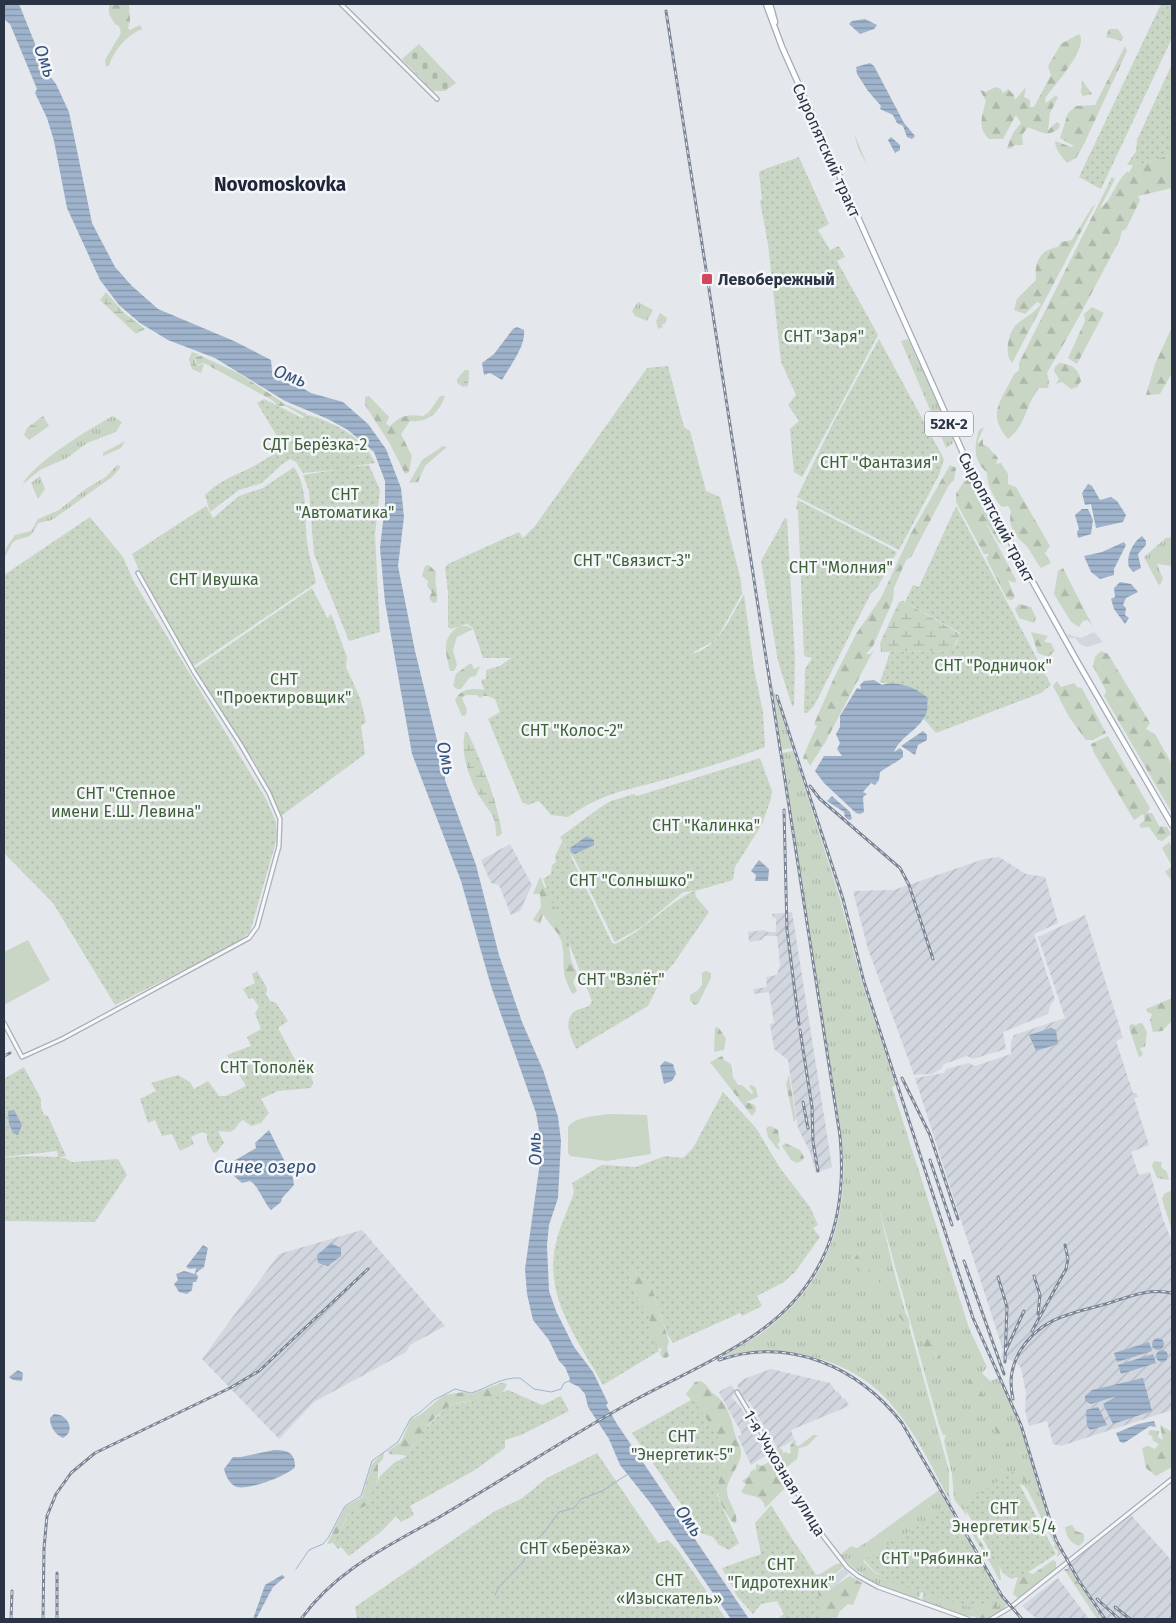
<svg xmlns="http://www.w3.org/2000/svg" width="1176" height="1623" font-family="'Fira Sans',sans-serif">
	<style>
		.built { fill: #d2d6de }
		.industrial { fill: url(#industrial-furrows) }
		.grass { fill: url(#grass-tufts) }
		.forest { fill: url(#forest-firs) }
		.wetland { fill: url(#wetland-marsh) }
		.cemetery { fill: url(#cemetery-stones) }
		.park { fill: #c9d6c5 }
		.garden { fill: url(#garden-dots); fill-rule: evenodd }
		.water { fill: url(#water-rules) }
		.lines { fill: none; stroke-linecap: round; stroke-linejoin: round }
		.stream { stroke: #9fb4cc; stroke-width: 1 }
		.minor-casing { stroke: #a9aeb7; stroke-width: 5.5 }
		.major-casing { stroke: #a3abb8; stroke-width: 7 }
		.minor { stroke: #f7f8fa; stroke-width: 3 }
		.major { stroke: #fff; stroke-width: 4.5 }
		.rail-casing { stroke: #7d8696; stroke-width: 3 }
		.rail { stroke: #f4f6f9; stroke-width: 1; stroke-dasharray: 4; stroke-linecap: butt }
		.poi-dot { fill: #d1495b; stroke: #f4f6f9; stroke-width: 2 }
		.labels { text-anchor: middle; stroke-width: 5; stroke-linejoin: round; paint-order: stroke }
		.shield { fill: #f4f6f9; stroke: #676e7b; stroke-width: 1 }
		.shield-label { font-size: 15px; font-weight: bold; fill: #2b3445 }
		.street-label { font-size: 16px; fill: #2b3445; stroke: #f4f6f9 }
		.poi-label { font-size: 16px; font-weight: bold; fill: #2b3445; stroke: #f4f6f9; text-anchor: start }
		.park-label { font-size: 16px; fill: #3f6138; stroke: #f4f6f9 }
		.water-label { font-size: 18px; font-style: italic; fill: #34527a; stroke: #f4f6f9 }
		.quarter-label { font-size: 19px; font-weight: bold; fill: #1d2536; stroke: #f4f6f9 }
	</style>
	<defs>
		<pattern id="industrial-furrows" width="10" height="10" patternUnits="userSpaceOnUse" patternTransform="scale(1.25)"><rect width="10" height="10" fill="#d2d6de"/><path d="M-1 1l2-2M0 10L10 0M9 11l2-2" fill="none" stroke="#b4b8c0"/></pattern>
		<pattern id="grass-tufts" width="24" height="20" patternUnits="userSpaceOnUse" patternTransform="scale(1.25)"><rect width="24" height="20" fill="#c9d6c5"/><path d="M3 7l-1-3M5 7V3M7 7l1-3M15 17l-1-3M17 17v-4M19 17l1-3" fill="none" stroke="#adb8ab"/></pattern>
		<pattern id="forest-firs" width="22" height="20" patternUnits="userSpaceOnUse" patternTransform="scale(1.25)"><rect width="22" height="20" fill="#c9d6c5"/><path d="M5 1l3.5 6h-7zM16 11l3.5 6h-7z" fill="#adb8ab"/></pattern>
		<pattern id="wetland-marsh" width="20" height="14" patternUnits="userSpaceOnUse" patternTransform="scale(1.25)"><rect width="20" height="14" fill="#c9d6c5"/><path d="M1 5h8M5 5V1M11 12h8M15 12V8" fill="none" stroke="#adb8ab"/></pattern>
		<pattern id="cemetery-stones" width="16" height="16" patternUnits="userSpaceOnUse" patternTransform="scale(1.25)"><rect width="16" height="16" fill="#c9d6c5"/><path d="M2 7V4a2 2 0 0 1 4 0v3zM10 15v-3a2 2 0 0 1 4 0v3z" fill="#adb8ab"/></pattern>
		<pattern id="garden-dots" width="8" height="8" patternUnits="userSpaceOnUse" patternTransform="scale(1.25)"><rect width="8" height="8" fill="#c9d6c5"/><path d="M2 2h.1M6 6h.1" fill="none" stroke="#adb8ab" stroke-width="1.8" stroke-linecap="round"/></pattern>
		<pattern id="water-rules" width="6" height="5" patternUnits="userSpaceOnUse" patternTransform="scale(1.25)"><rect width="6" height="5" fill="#9fb4cc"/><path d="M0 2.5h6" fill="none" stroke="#8293a7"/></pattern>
	</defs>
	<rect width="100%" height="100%" fill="#e4e7ec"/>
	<g class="built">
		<path d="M1094 632 1103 642 1087 647 1080 644 1075 638H1069L1066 634 1081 638Z"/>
		<path d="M844 1568 849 1573 834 1587 829 1581Z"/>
	</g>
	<g class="industrial">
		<path d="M510 844 532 885 520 911 511 915 499 885 491 883 481 860Z"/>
		<path d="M999 857 1026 874 1045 877 1058 923 1034 934 1055 999 1050 1006 1048 1014 1003 1032 1006 1049 973 1059 967 1056 944 1064 941 1069 932 1074 914 1075 868 949 853 891 894 890 984 859Z"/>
		<path d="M792 912 832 1167 816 1173 810 1152 798 1128 788 1060 774 1049 770 1024 774 1023 769 992 754 994 753 989 767 987 766 977 777 975 780 965 777 936H765L761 940 749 942 748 932 764 930 768 932H776V918H773L772 914Z"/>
		<path d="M1085 915 1123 1038 1116 1041 1133 1093H1136L1138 1097 1134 1098 1149 1145 1131 1152 1139 1175 1150 1172 1163 1219 1172 1242V1410L1061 1446 1053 1444 1047 1421 1029 1426 1025 1410 1026 1393 1021 1368 1015 1361 1001 1358 1003 1350 915 1078 944 1073 946 1069 969 1063 975 1066 1011 1054V1042L1014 1035 1065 1018 1038 937Z"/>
		<path d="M362 1230 445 1326 410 1345 406 1352 314 1402 279 1439 202 1359 279 1254Z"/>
		<path d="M771 1369 830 1383 836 1392 838 1391 843 1399 845 1398 849 1406 791 1430 794 1440 778 1449 750 1403 744 1398 737 1385 744 1379Z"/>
		<path d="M731 1385 735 1390 732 1398 740 1406 768 1454 751 1465 738 1437 742 1434 719 1392Z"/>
		<path d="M1131 1515 1172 1561V1619H1098L1068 1573V1567L1083 1553Z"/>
		<path d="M1058 1578 1089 1619H1037L1022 1606Z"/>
	</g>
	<g class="grass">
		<path d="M638 302 653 310 647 321 635 316 632 311Z"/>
		<path d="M660 313 667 318 665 324H662L663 327 658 329 656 321Z"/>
		<path d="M908 339 953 438V443L946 448 901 341Z"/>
		<path d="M113 416 122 422 116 432 87 443 67 458 40 470 23 484C32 464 92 427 113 416Z"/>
		<path d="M125 441 121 448 103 456V453Z"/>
		<path d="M117 465 121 467 112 477 52 520 38 523C29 543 27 534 13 542L4 558 6 548 15 535 31 531 38 519 59 510 87 488 106 477Z"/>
		<path d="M40 476 45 489 38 499 31 483Z"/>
		<path d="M1172 537V566L1157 564 1163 579 1160 585 1158 584 1144 557 1166 538Z"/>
		<path d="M767 659 773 689 792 748 781 750Z"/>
		<path d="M793 751 840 899 862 983 896 1085 892 1087 969 1328 987 1367 982 1373 990 1381 999 1378 1001 1387H1003L1021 1427 1052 1532 1062 1553 1057 1557 1058 1551 1053 1547 1055 1545 1027 1489 1023 1485 1008 1483 966 1511 967 1516 954 1499 952 1474 944 1441 946 1435H943L939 1425 878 1205 895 1275 949 1471V1495L952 1505C935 1473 919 1439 896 1410 856 1358 787 1343 724 1356 737 1347 751 1341 763 1332 831 1281 851 1214 841 1133L781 753Z"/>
		<path d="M939 1490 1007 1604C995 1623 967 1617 948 1611 939 1608 930 1605 922 1600L947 1509 863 1561 875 1573 921 1591 918 1600C884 1587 866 1582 840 1555L851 1546 857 1548 867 1542Z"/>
	</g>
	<g class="forest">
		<path d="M109 4H129L130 21 128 28 130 30 140 25 142 29C127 35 113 51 109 66H106L105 60 121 33 119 26 115 24 109 14Z"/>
		<path d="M1109 29H1118L1123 37 1122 41 1106 37Z"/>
		<path d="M1079 34C1090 48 1052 87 1045 99L1046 103 1055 96 1058 97 1050 113 1048 130 1057 122 1060 124 1059 128C1048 138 1041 132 1028 127L1022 135 1023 145H1015L1010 149 1007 148 1013 133 1021 123 1016 115 1003 139H989C977 128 982 115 986 101L980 90 986 92 995 87 1001 89 1003 93 1008 89 1014 95 1015 100 1026 87 1024 97 1030 100V107H1034L1051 75 1048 66 1061 44Z"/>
		<path d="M1125 46 1127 51 1084 144 1076 158 1067 163C1062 157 1055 149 1055 141L1071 147 1074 146 1060 138 1068 113 1076 106 1095 105Z"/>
		<path d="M1082 80 1092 94 1083 96 1081 93Z"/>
		<path d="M854 133 868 167 858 148Z"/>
		<path d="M1172 154V188L1138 196 1140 200 1126 229 1122 231 1119 241 1080 315 1047 373 1049 381 1048 388H1039C1027 401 1026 426 1008 439 986 413 1001 402 1014 374L1019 370V363L1112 177 1115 179 1100 208C1113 200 1115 181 1128 171L1129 173 1133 165H1127L1132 157 1137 163 1142 164Z"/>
		<path d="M1095 205 1012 363C1004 355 1008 331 1017 324 1025 317 1034 313 1041 304L1037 302 1025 314 1014 310 1017 299 1036 280C1034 262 1040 250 1058 247L1061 242 1072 240 1092 207Z"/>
		<path d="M1092 307 1104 313 1077 364 1068 358 1085 321 1084 314Z"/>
		<path d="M1172 327V373L1160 394 1146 395 1155 364Z"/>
		<path d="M201 356 238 373 285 404 307 414 306 418 286 406H278L272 400 204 363 197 365 195 357Z"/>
		<path d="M1059 363C1072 364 1078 368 1081 381L1077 387 1071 389 1062 382 1056 384 1059 379 1054 371 1055 367Z"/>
		<path d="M369 396 389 417 386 424 390 426C401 415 408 414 423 416L429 412 440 396H445C439 413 428 423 410 421L401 434 412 456 409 472 405 474 390 444 365 405V397Z"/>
		<path d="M984 427 977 443 983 439V445L988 447 998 458 996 464 1001 463 1008 474V484L1016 487 1050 546 1045 553 1051 563 1041 568C1035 561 1030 548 1022 542 1013 534 1008 524 1011 511L1008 506 1002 507C994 499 986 483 987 472 973 462 974 445 979 430Z"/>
		<path d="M443 446 447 447 425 466 418 482 409 483 422 460Z"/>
		<path d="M950 465 956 468 954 480 949 485 911 557 906 560 894 588 893 600 873 646 866 654H870L874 650 870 657 826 741 810 766 807 760 803 759C805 752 813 733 817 726L814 724 833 680 856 634 881 598 910 535Z"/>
		<path d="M967 477H970L1005 542 1003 545 999 543 984 519 1016 580 1015 583 1008 580 1015 597 1012 600 1007 599 986 558 989 554H984L956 502V494Z"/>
		<path d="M429 565 436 572C434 583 438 591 437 602L433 603 429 598 432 592 427 586 428 581 422 576 425 566Z"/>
		<path d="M1063 568 1093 627 1088 620 1083 621 1079 627 1071 622 1054 594 1058 571Z"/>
		<path d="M1019 604 1031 607 1036 618 1034 623 1019 618 1015 609Z"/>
		<path d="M460 626H467L473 629 457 637 453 650 457 665 454 671H450C446 653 440 637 460 626Z"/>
		<path d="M1031 632 1048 636 1044 642 1051 643 1055 651 1048 657 1038 653Z"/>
		<path d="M1101 651 1108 654 1150 723 1146 729 1155 734 1172 764V813L1104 696 1106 691 1093 666 1095 657Z"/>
		<path d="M469 664H472L474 669 480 666 476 676 470 677 461 689H457L453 686 456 674Z"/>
		<path d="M1057 681 1061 687 1074 683 1077 687 1082 688 1106 733 1093 740H1086L1069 717 1053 686Z"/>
		<path d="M479 689 490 691 496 696H483L480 698 477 695H466L462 698 467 710 466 715 462 716 455 700C461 689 468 689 479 689Z"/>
		<path d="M1108 736 1150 808 1147 813H1152L1159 826 1167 827 1171 834 1162 841 1158 840 1149 827 1141 828 1139 825 1145 820 1143 814 1134 820 1094 753 1091 744Z"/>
		<path d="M1169 842 1172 848V881L1165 872 1172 866 1162 848Z"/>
		<path d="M540 877 545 888H548L567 932 571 960 577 974 573 982 577 991 573 994C559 972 566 966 562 944 560 932 549 925 543 914L540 924 533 920 541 907 540 894H533Z"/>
		<path d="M706 971 711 973V978L698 1004 695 1005 690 1001V995L697 991 702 985V973Z"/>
		<path d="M1172 998V1021L1162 1031 1153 1032 1150 1020 1152 1014 1147 1012 1146 1009Z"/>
		<path d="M1140 1023H1142L1147 1032 1145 1047 1140 1048 1143 1054 1139 1058 1129 1027 1131 1024 1136 1025Z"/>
		<path d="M715 1027 719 1028 726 1039 724 1050 714 1052Z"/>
		<path d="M722 1056 724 1060 731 1064 733 1077 738 1085H742L752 1094 753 1092 749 1086 752 1085 756 1088 758 1097 746 1102 755 1105 756 1111 752 1116 710 1062Z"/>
		<path d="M789 1075 796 1119 794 1122 786 1084Z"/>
		<path d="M770 1126 778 1130 780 1142 777 1144 780 1148 778 1150 768 1137 766 1128Z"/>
		<path d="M785 1143 800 1150 804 1157 803 1160 797 1163 791 1160 782 1146Z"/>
		<path d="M1154 1161 1162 1162 1161 1167 1167 1172 1169 1180 1157 1178 1152 1166Z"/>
		<path d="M1172 1190V1231L1162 1199 1164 1194Z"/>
		<path d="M857 1255 908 1317 910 1325 907 1326 852 1259V1256Z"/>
		<path d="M628 1271H634L644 1280 649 1278 669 1342 667 1347 669 1356 666 1358 662 1357 660 1353 662 1348 658 1349C652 1340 646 1328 650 1317L644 1314Z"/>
		<path d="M921 1334C932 1340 938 1349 940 1362 928 1356 923 1347 921 1334Z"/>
		<path d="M972 1377 977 1381 983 1395 992 1407 1015 1460 1024 1466 1029 1480 1026 1484 968 1381Z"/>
		<path d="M700 1381C707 1383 708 1390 714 1394 730 1405 731 1422 737 1440 738 1443 741 1447 741 1451 742 1465 727 1477 727 1491 727 1502 739 1513 736 1523H733C722 1507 711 1492 720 1471 723 1466 726 1463 727 1457 719 1433 702 1413 686 1394L695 1382Z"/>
		<path d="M501 1383 507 1384C499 1409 465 1396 448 1407 431 1418 416 1439 406 1457L404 1455 389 1454 388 1451 401 1442 411 1419 420 1415 444 1395 464 1392 471 1394Z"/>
		<path d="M757 1418 777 1449 780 1448 783 1451 782 1453 786 1452 789 1454 791 1452 790 1446 795 1439 796 1445 799 1446 813 1435H818L807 1446 799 1448 797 1459 784 1469 755 1420Z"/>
		<path d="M1160 1425 1172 1432V1467L1156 1476 1146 1468 1142 1448 1148 1446 1155 1449 1159 1444 1153 1441 1152 1436 1148 1434 1150 1430 1159 1431 1158 1437 1163 1440Z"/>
		<path d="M384 1452 383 1459 378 1464V1479L369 1503 363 1508 349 1514 333 1543 327 1544 345 1507 362 1497 372 1464Z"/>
		<path d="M766 1453 788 1485 765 1508C763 1493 750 1498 741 1492L746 1484 742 1481 748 1477 751 1471 756 1469V1464L762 1466 769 1462Z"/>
		<path d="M1072 1525 1076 1531 1084 1534V1541L1079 1546C1070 1543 1066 1536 1065 1527Z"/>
		<path d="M973 1529 991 1559 990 1552H993L999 1564 1001 1580H999C992 1564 980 1548 971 1532Z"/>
		<path d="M796 1544 816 1575C825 1574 831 1564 841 1563L843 1566C839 1574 830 1574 828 1582L833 1587 850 1576 862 1583 853 1605 848 1604 839 1612 837 1619H824L818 1615 793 1545Z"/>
		<path d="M1053 1560 1056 1562V1568L1018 1598 1013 1594 1018 1576 1025 1571 1033 1574Z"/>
		<path d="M1064 1569H1069L1101 1619H1097Z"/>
		<path d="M997 1598V1607H1003V1610L987 1619H976L975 1608Z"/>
	</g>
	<g class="wetland">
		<path d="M106 292 124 313 145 329 136 334 100 300Z"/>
		<path d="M192 352 200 355 194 357 197 366 204 364 201 373 192 369 189 359Z"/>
		<path d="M465 370H469L468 386 463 387 457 383V379Z"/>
		<path d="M43 416 49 426 29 440 24 435 27 428Z"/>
		<path d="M903 601 960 634 952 651 881 652 880 643 899 602Z"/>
		<path d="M465 732 468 733C483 766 496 797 502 833L499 836H496C496 813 490 814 480 797 469 779 460 753 465 732Z"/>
	</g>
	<path class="cemetery" d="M419 44 456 83 445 91H433L402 59Z"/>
	<g class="park">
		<path d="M28 940 50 980 4 1005V952Z"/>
		<path d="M610 1114 647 1115 651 1154 607 1161 570 1156 568 1153V1127C576 1116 597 1116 610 1114Z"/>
	</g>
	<g class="garden">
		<path d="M1161 4H1172V38L1101 189 1079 177Z"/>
		<path d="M1172 64V154L1142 164 1137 163 1132 157 1136 152 1137 140Z"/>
		<path d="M799 157 829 224 818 230 830 250 839 246 845 257 837 261 878 335 802 477 794 472 790 429 799 421 788 405 796 395 781 362 768 244 760 201 762 199 759 173 760 171Z"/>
		<path d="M879 339 944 459 939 475 899 550 797 497 835 419Z"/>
		<path d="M668 366 684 427 690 431 706 491 720 497 741 581 742 594 716 640 690 654C719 649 730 617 744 594L754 669 763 712 765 747C731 760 695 771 660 781 623 791 601 794 568 817L551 815 539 801 528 805 522 802 488 719 500 712 495 699 486 695 481 680 486 679V670L500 666 511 658H483L473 628 467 624 451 629 448 627V592L445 568 448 564 519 532 523 538 535 526 647 368Z"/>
		<path d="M264 399 302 418 309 415C334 423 364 437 375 463L347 467 369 465 380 490 375 535 380 632 349 641 314 554 309 491 303 475 335 470 303 473 296 462 290 459 281 465 262 483 239 490 210 512 205 495C218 482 231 477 246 470 259 464 272 455 284 448L257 403Z"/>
		<path d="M294 467C310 491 303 521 308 548 310 560 314 571 316 583L192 667 142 577 132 554 206 506 213 518 239 496 263 488Z"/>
		<path d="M798 500 897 552 877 588 871 593 814 706 807 713H804L805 669 812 658 804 656 798 510 796 509Z"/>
		<path d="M956 506 1051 685 1041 693 936 733 923 718 927 711 928 698C915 685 896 686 880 682L890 652 951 651 957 643 960 633 905 602 913 585 919 587Z"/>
		<path d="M90 517 123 557 134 582 266 799 276 822 277 838 250 932 237 943 115 1005 53 903 4 853V575Z"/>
		<path d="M785 518 787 519 795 660 794 706H792L778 661 761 561Z"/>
		<path d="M312 588 328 619 330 614 332 616 347 657 346 667 360 698 366 722 361 726 365 754 281 816 257 766 194 669Z"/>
		<path d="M760 758 772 791 771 799 762 824 735 867 733 880 695 891 696 897 709 912 674 963 662 977 648 1006 576 1049C572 1039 562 1021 574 1012 577 1009 584 1008 589 1006L592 1001 543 879 551 874 552 865 556 862 555 856 562 842 568 851 560 837 601 807 611 801 634 794 637 796ZM569 852 575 860 615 942 643 926 683 892 679 882 683 892 694 891C666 904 645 930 615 944L612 943Z"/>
		<path d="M257 971 267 988 266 994 270 1001 276 1003 288 1021 278 1028 301 1071 310 1072 313 1083 311 1088 278 1091 261 1099 269 1113 261 1123 251 1126 243 1120 239 1123 235 1129 230 1132 218 1131 224 1143 216 1153 213 1152 207 1141V1134L202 1132 191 1137 194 1144 180 1151 172 1134 162 1136 155 1120 148 1123 140 1099 156 1091 151 1083 178 1075 190 1082 194 1089 208 1081 219 1096H226L246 1086 227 1055 251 1046 247 1037 261 1029 255 1013 259 1007 253 998 249 999 243 989 255 983 252 974Z"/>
		<path d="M24 1067 41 1099V1107L44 1115 48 1116 66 1156 59 1158H65L72 1162 118 1159 127 1175 95 1222 4 1221V1158L24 1156 58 1157 57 1151 4 1157V1079Z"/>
		<path d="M723 1092 756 1128 780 1168 810 1207 818 1225 813 1228 820 1237 795 1272 784 1282 757 1296 762 1306 742 1316 740 1313 673 1343 667 1334 649 1279 644 1280 634 1271H628L644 1314 651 1317C645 1329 653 1340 659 1351L603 1385C579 1341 545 1300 555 1247 559 1227 568 1211 574 1192L572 1183 602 1165 636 1167 665 1156 683 1158 693 1148Z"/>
		<path d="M508 1390 542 1405 561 1396 569 1411 521 1435 505 1440V1448L475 1470 410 1506 414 1515 401 1522 396 1516 382 1531 349 1556 341 1547 338 1549 333 1543 351 1511 366 1506 380 1476 395 1462 406 1457 421 1433 446 1408 455 1404 489 1399Z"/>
		<path d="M691 1400C704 1411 722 1441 727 1457L720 1473 717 1496 739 1543 729 1550 719 1545 713 1537 701 1533 632 1433Z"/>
		<path d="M597 1453 658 1543 668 1540 677 1549 726 1619 357 1618 355 1607 495 1511 521 1499 547 1478Z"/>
		<path d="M1013 1472 1056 1554 1024 1575 1011 1579 1003 1573 962 1504Z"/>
		<path d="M771 1505 816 1577 822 1619H778L784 1614 777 1601 761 1604 753 1614 737 1596 722 1568 761 1554 755 1523Z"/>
		<path d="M947 1508 1000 1600 983 1606 967 1607 894 1583 874 1571 864 1560Z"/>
	</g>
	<g class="water">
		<path d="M4 4H19L46 71 56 84 69 112 92 223 115 267 132 286 158 309 234 341 271 360 272 371 311 393 343 402 368 424 386 449 401 488 404 517 398 566 415 651 445 773V780L476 865 499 955 522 1022 543 1070 558 1117 561 1141 558 1198 549 1225 547 1245 549 1291 556 1311 574 1347 593 1372 608 1403 606 1405 617 1424 749 1619H731L652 1505 620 1465 609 1439 588 1407 585 1394 579 1387 569 1382 570 1379 565 1367 559 1361 549 1340 533 1320 527 1294 525 1269 542 1148 536 1113 491 986 461 881 412 754 385 602 380 548 385 504V481L374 452 348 430 328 419 285 401 215 358 168 340 140 323 119 305 100 280 67 208 54 141 47 118 35 93 37 89 10 24 5 20Z"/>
		<path d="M865 19 877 25 874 29 860 34 849 24 852 21Z"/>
		<path d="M870 63 874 66 904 123 915 136 912 139 907 137 903 126 897 123 893 115 880 109 881 106 868 91 857 74 856 67Z"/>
		<path d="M891 137 900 145V150L895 153 888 140Z"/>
		<path d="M517 327 524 330C526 346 510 366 502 380L490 373 484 375 482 363 494 354 513 329Z"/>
		<path d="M1088 484 1092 486 1100 500 1111 497 1117 501 1126 515 1123 522 1096 528 1091 504 1085 505 1082 493Z"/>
		<path d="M1082 509H1088L1093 520 1091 534 1078 538 1077 532 1079 529 1075 515Z"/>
		<path d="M1142 536 1146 541V545L1138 554 1141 568 1133 572 1129 567C1126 556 1133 542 1142 536Z"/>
		<path d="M1124 542 1126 545 1114 569V575L1100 579 1091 572 1084 556 1102 552Z"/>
		<path d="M1120 582 1131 584 1138 592 1126 598 1123 605 1126 608 1125 615 1129 618 1125 624 1114 609 1111 599 1115 597 1114 588Z"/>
		<path d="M874 680 882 685C896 680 918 688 928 698 927 702 928 707 927 711 922 729 900 736 894 752L900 748 903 751V757C896 763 888 766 880 772L879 780 875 785 871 783 863 792 867 794 863 797 864 812 860 814 856 813 824 783 815 771 824 756H842L837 749 840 743 836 734 840 727V716L857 688 861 689 860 685 864 681Z"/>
		<path d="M923 731 927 735V740L918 745 915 755 901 746Z"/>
		<path d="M832 796 850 812 852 819 849 820 845 817 844 812 827 801Z"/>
		<path d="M587 836 594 840V845L575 854 571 852 570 848Z"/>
		<path d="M759 860 769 869 768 881H755L756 875 751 871Z"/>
		<path d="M1051 1028 1056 1030 1058 1044 1036 1051 1029 1035Z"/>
		<path d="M665 1061 673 1064 676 1074 672 1081 664 1084 660 1066Z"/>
		<path d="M14 1110 22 1125 18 1135 13 1133 9 1124 8 1111Z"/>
		<path d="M269 1130 293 1178 294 1185 282 1198 281 1202 271 1210C263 1201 258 1185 250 1181L242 1183 233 1175 234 1161 256 1148 255 1143Z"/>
		<path d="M331 1243 341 1248V1256L328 1266 318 1263 317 1255Z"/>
		<path d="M203 1245 208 1248 204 1267 196 1273 198 1277 196 1282H193L192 1290 187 1294 179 1292 174 1284 178 1280 176 1274 184 1271 195 1274 196 1268 190 1269 186 1267Z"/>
		<circle cx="1158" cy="1344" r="6"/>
		<path d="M1149 1342 1152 1351 1117 1362 1114 1353Z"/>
		<circle cx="1162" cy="1356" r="6"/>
		<path d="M1153 1354 1156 1363 1121 1374 1118 1365Z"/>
		<path d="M18 1370 23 1373 22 1381 13 1380 9 1377Z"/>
		<path d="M1143 1378 1152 1411 1113 1424 1103 1404 1117 1396 1091 1404 1085 1401V1396L1092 1390Z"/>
		<path d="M1098 1407 1107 1425 1090 1430 1087 1426 1086 1410Z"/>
		<path d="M54 1414C68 1414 76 1431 63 1438 54 1434 50 1426 50 1418Z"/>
		<path d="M1154 1421 1156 1427 1150 1426 1124 1443 1120 1442 1116 1433 1138 1424Z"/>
		<path d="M274 1450C287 1450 295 1452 295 1467 287 1476 249 1490 237 1487 229 1484 226 1476 224 1469L233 1457H241Z"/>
		<path d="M282 1575 285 1577 273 1587 256 1619H253L265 1585Z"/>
	</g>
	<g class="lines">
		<g class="stream">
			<path d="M296 1569 309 1550 323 1544 328 1538 345 1506 361 1496 372 1461 398 1442 411 1418 419 1413 434 1400 455 1389 471 1393C488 1388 501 1377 520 1378L534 1389 551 1392 561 1389 564 1383 571 1380"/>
			<path d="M495 1595 499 1587 523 1562 531 1544 543 1534 559 1512 574 1508 581 1499 602 1491 628 1474"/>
		</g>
		<g class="minor-casing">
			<g id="minor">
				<path d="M341 4 437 99"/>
				<path d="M4 1023 22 1057 62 1039 249 938 257 927 279 846 280 819 269 793 241 745 194 672 138 573"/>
				<path d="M737 1392 823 1536 847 1567 858 1576 878 1587 968 1619"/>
				<path d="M991 1619 1011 1607 1172 1479"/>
			</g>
		</g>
		<g class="major-casing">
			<g id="major">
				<path d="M766 4 782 47 972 473 1077 661 1172 825"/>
				<path d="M770 4 775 22"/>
			</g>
		</g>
		<use href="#minor" class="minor"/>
		<use href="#major" class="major"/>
		<g class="rail-casing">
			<g id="rail">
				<path d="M777 696 843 899 864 982 973 1318 1021 1425 1056 1540 1079 1581 1105 1619"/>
				<path d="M810 786 820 799 900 868 909 885 933 959"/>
				<path d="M784 810 787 930 799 1024"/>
				<path d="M800 1030 812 1107 813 1142 818 1171"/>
				<path d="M4 1056 10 1053"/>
				<path d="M902 1078 930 1135 958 1219"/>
				<path d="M803 1102 808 1128"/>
				<path d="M930 1160 952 1225"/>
				<path d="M964 1261 1004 1374"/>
				<path d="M1034 1276 1040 1295 1038 1314"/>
				<path d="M998 1277 1007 1307 1005 1362"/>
				<path d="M1032 1331 1066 1269 1068 1259 1065 1245"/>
				<path d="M1006 1350 1024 1311"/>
				<path d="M719 1360C790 1336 858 1367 902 1423L1002 1596 1022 1619"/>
				<path d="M1013 1399C1009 1381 1011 1367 1020 1351 1042 1316 1072 1314 1109 1303 1131 1296 1149 1288 1172 1293"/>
				<path d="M1097 1599 1119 1619"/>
				<path d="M1115 1607 1130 1619"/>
				<path d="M11 1619 12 1591"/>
				<path d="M43 1619 44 1548 47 1516 56 1494 71 1473 95 1453 230 1388 259 1371 368 1269"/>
				<path d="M57 1619V1573"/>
				<path d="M301 1619C335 1571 386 1547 436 1519 499 1482 560 1442 624 1406 666 1382 713 1363 753 1336 825 1288 848 1220 840 1136L666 11"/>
			</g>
		</g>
		<use href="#rail" class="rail"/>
	</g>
	<rect class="poi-dot" x="701" y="273" width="12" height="12" rx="2.5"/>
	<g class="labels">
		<rect class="shield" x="925" y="411.5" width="48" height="25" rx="4"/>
		<g class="shield-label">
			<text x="949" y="429">52К-2</text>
		</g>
		<g class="street-label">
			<text transform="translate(827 150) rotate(66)" y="6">Сыропятский тракт</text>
			<text transform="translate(997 517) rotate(62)" y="6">Сыропятский тракт</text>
			<text transform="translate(785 1473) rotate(59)" y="6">1-я Учхозная улица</text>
		</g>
		<g class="poi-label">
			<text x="718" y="285">Левобережный</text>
		</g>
		<g class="park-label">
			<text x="824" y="342">СНТ "Заря"</text>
			<text x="315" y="450">СДТ Берёзка-2</text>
			<text x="879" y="468">СНТ "Фантазия"</text>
			<text x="345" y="500">СНТ<tspan x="345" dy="18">"Автоматика"</tspan></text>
			<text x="632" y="566">СНТ "Связист-3"</text>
			<text x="841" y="573">СНТ "Молния"</text>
			<text x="214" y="585">СНТ Ивушка</text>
			<text x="993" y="671">СНТ "Родничок"</text>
			<text x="284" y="685">СНТ<tspan x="284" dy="18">"Проектировщик"</tspan></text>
			<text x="572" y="736">СНТ "Колос-2"</text>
			<text x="126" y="799">СНТ "Степное<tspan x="126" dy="18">имени Е.Ш. Левина"</tspan></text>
			<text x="706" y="831">СНТ "Калинка"</text>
			<text x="631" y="886">СНТ "Солнышко"</text>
			<text x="621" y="985">СНТ "Взлёт"</text>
			<text x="267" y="1073">СНТ Тополёк</text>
			<text x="682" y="1442">СНТ<tspan x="682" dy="18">"Энергетик-5"</tspan></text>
			<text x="1004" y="1514">СНТ<tspan x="1004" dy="18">Энергетик 5/4</tspan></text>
			<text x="575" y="1554">СНТ «Берёзка»</text>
			<text x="935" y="1564">СНТ "Рябинка"</text>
			<text x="781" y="1570">СНТ<tspan x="781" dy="18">"Гидротехник"</tspan></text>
			<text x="669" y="1586">СНТ<tspan x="669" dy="18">«Изыскатель»</tspan></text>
		</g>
		<g class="water-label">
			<text transform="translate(45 61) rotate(71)" y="6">Омь</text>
			<text transform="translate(290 376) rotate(21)" y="6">Омь</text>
			<text transform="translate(446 758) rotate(77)" y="6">Омь</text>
			<text transform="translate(535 1149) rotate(-93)" y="6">Омь</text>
			<text x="265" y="1173">Синее озеро</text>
			<text transform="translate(689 1521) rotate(55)" y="6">Омь</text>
		</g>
		<g class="quarter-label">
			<text x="280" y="191">Novomoskovka</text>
		</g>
	</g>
	<rect width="1176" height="1623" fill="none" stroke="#2b3445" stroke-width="10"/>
</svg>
